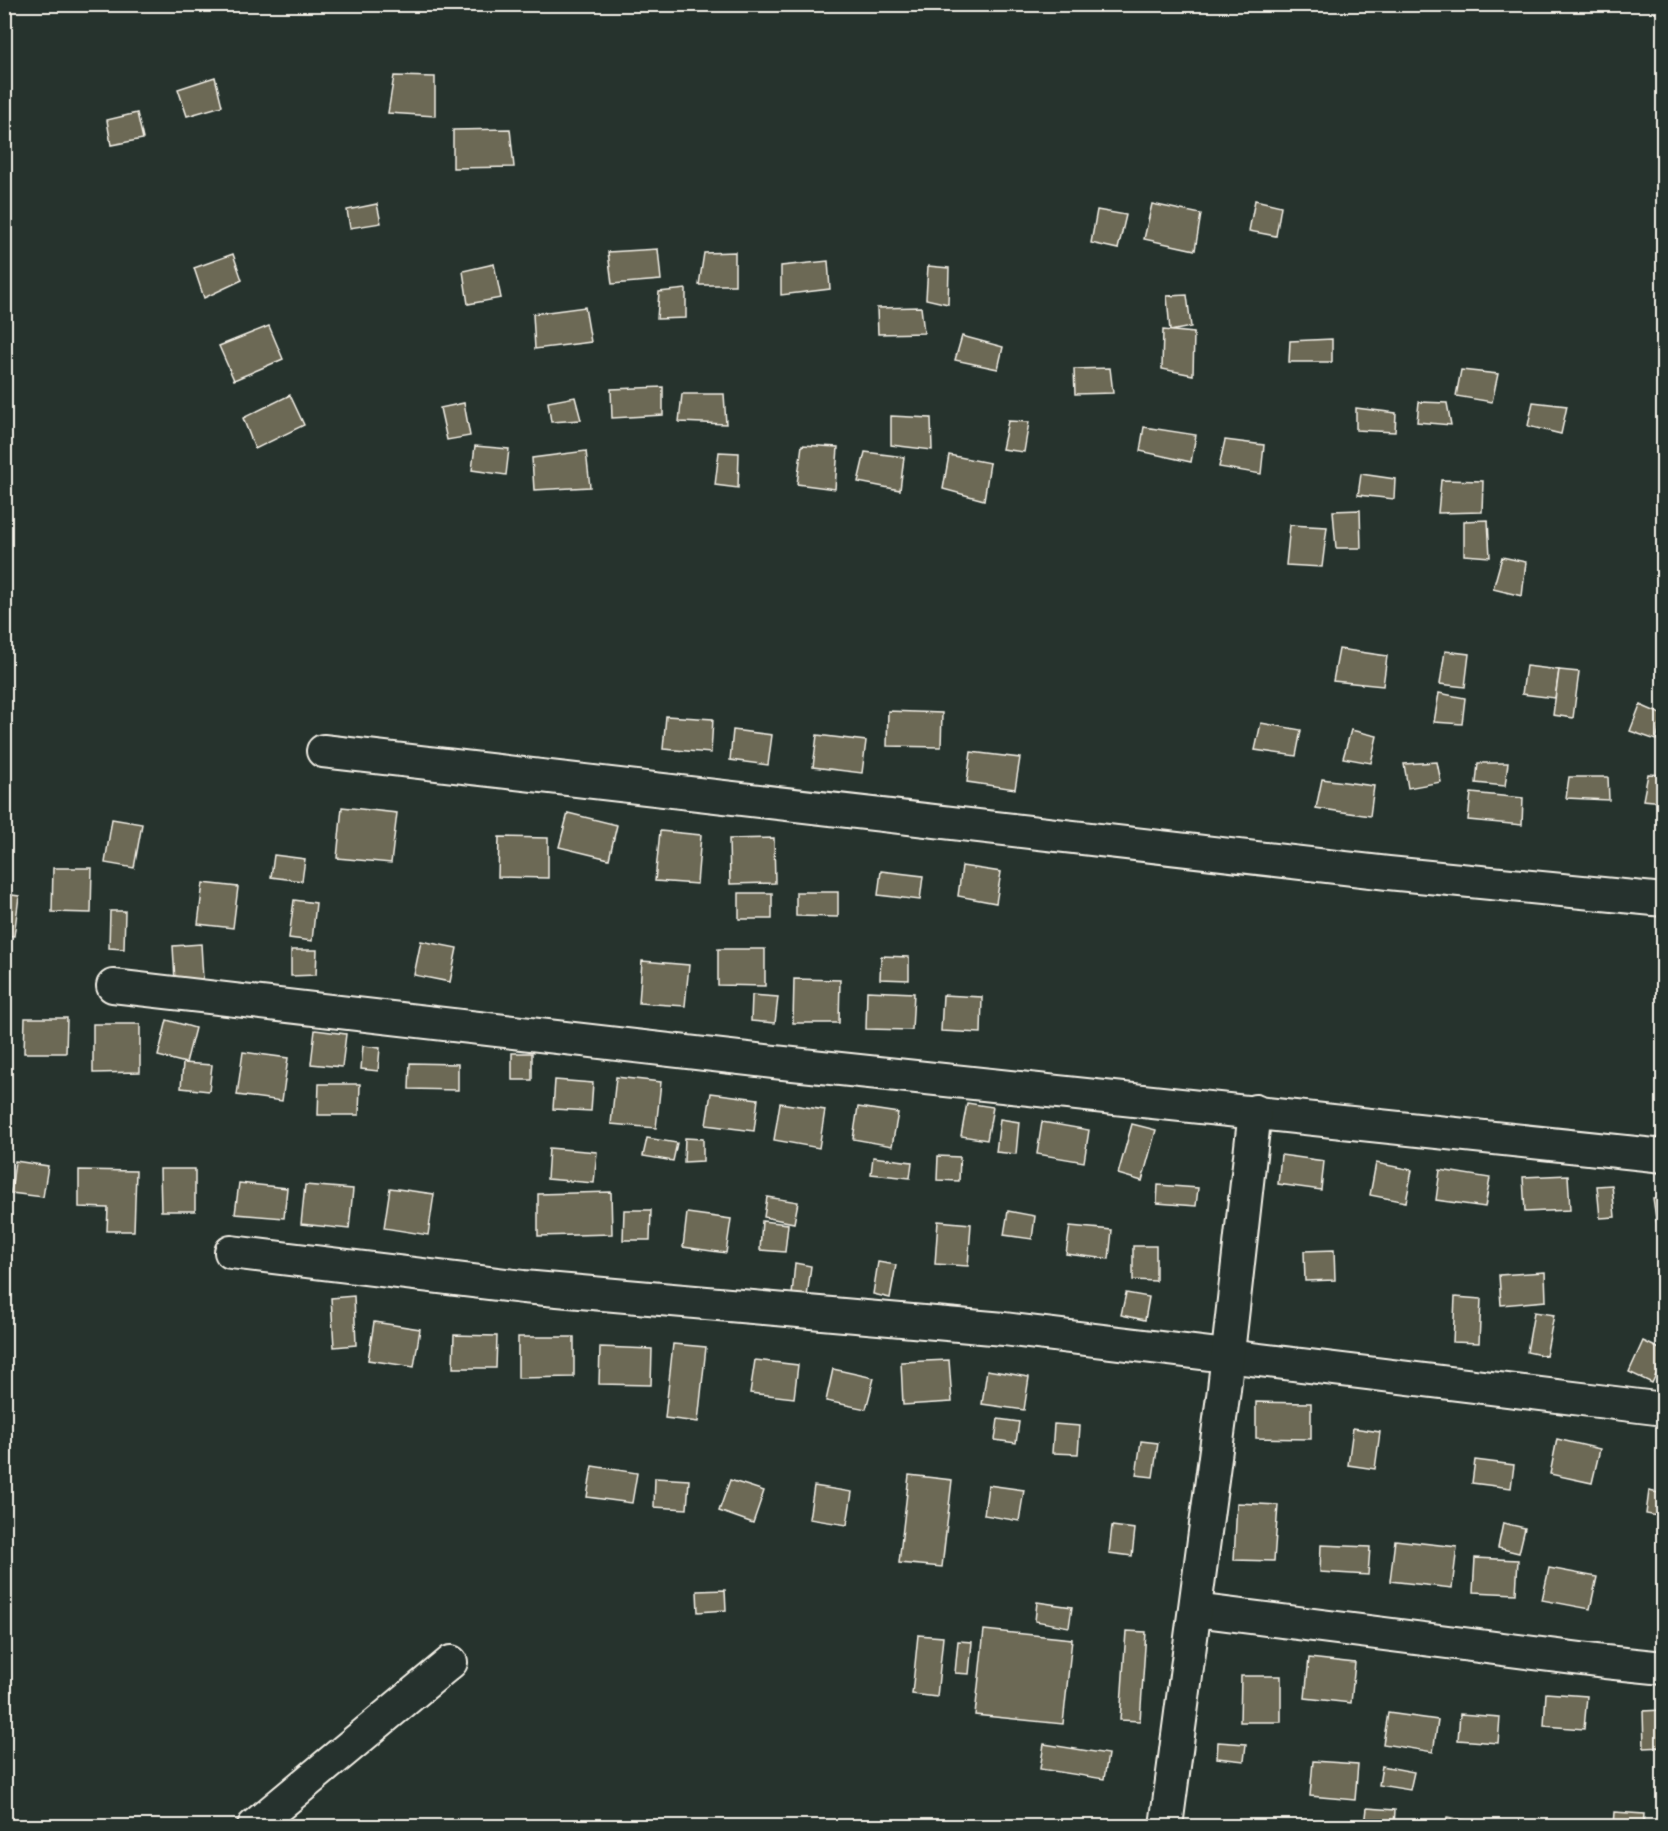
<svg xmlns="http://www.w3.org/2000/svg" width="1668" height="1831" font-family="'Gochi Hand',sans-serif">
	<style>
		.building { fill: #6c6955; stroke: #f4f1e8; stroke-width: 1.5 }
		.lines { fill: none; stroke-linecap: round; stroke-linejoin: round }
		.street-casing { stroke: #f4f1e8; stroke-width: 36 }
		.street { stroke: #26332d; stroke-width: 32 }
	</style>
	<rect width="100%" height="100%" fill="#26332d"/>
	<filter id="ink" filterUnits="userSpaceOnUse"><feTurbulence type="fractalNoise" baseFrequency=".0167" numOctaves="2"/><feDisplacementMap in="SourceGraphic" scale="12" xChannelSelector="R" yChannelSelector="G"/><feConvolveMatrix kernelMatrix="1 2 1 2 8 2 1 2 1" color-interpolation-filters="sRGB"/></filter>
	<g filter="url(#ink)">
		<g class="building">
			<path d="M394 76 435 77V116L388 113Z"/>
			<path d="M215 77 222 106 187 116 178 89Z"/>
			<path d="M137 113 143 139 111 145 107 120Z"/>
			<path d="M510 129 514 167 453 168V130Z"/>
			<path d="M1255 200 1281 206 1276 236 1249 231Z"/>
			<path d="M377 204 381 223 350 228 347 210Z"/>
			<path d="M1152 204 1201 214 1195 250 1144 239Z"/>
			<path d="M1097 210 1126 215 1118 249 1091 243Z"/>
			<path d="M658 249 661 280 612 284 608 252Z"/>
			<path d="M735 252V285H699L704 253Z"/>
			<path d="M233 254 242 280 204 298 194 268Z"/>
			<path d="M828 261 830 289 781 295V266Z"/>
			<path d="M494 264 501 298 468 304 463 271Z"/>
			<path d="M928 266 949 268 948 304 926 299Z"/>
			<path d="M686 289V318L657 319 659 292Z"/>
			<path d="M1187 295 1191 327 1170 331 1167 296Z"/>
			<path d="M585 307 591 342 535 349 533 314Z"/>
			<path d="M921 307 924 333 878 334 877 308Z"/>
			<path d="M269 326 283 359 234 380 219 346Z"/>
			<path d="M1163 330 1194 333 1193 375 1162 369Z"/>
			<path d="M962 336 1003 347 998 369 955 360Z"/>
			<path d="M1332 339V362H1289L1290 341Z"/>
			<path d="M1110 368 1113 393 1075 394 1074 369Z"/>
			<path d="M1461 370 1498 374 1492 402 1456 396Z"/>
			<path d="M663 387V415L612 418 611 389Z"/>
			<path d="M682 394H724L726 424 679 422Z"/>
			<path d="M290 395 304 425 255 449 243 418Z"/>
			<path d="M575 397 581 420 551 422 548 402Z"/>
			<path d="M1419 402 1447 403 1451 425 1417 422Z"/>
			<path d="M1533 402 1567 406 1561 434 1528 426Z"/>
			<path d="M464 403 470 436 447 440 440 408Z"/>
			<path d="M1356 408 1396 413 1395 432 1356 430Z"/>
			<path d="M891 416 931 418 932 450 891 445Z"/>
			<path d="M1008 421 1029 422 1024 452 1002 449Z"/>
			<path d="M1144 427 1196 435 1191 462 1140 451Z"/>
			<path d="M1225 440 1264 445 1261 474 1219 467Z"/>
			<path d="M802 445 838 447 835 489 797 484Z"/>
			<path d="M475 446 509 449 506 475 472 470Z"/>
			<path d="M586 451 590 487 534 490 532 458Z"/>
			<path d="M719 452 739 453 738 488 715 485Z"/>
			<path d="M865 452 904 457 900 490 858 482Z"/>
			<path d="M949 455 990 463 984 500 943 489Z"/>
			<path d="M1361 474 1395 479 1394 499 1358 495Z"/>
			<path d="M1441 480 1483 481 1482 512 1438 513Z"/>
			<path d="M1360 510 1361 548H1336L1333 511Z"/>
			<path d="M1488 520 1490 557 1464 555V521Z"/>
			<path d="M1290 525 1327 527 1322 567 1286 565Z"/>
			<path d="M1502 557 1526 562 1522 596 1493 589Z"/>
			<path d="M1339 649 1387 656 1383 686 1333 681Z"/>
			<path d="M1445 651 1469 654 1465 687 1440 684Z"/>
			<path d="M1526 666 1559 670 1555 698 1522 694Z"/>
			<path d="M1559 670 1579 672 1573 718 1553 715Z"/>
			<path d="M1439 693 1465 698 1462 724 1434 722Z"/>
			<path d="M1640 705 1663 715 1656 740 1630 731Z"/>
			<path d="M888 711 942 713 941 747 887 746Z"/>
			<path d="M666 716 713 719 711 753 663 749Z"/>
			<path d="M1261 723 1301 730 1296 756 1255 750Z"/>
			<path d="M733 730 772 735 768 765 730 760Z"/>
			<path d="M1351 730 1377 736 1371 763 1343 758Z"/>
			<path d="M817 735 866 741 862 773 813 767Z"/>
			<path d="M971 752 1020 758 1015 789 967 782Z"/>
			<path d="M1437 762 1441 782 1408 788 1404 764Z"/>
			<path d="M1478 763H1508L1505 786 1476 783Z"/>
			<path d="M1648 774 1664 775V802L1643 800Z"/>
			<path d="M1569 777H1608L1609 800 1566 798Z"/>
			<path d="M1322 779 1374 786 1370 816 1316 808Z"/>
			<path d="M1471 793 1523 798 1522 825 1468 820Z"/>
			<path d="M342 807 397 813 391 863 337 858Z"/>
			<path d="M568 813 617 825 609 859 559 847Z"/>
			<path d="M112 819 142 824 134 868 105 863Z"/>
			<path d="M660 831 701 835 697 884 655 881Z"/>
			<path d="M499 837 548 838V878L498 877Z"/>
			<path d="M774 838 775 883 730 884 729 839Z"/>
			<path d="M274 855 305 859 302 881 271 877Z"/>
			<path d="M962 866 1001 872 996 903 958 896Z"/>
			<path d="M53 868H92L91 913 52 912Z"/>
			<path d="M881 871 923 876 920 900 878 895Z"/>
			<path d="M203 883 238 887 233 928 198 924Z"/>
			<path d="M796 892H838V917L796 916Z"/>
			<rect x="739" y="893" width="33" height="26"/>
			<path d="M4 894 19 896 14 936 4 935Z"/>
			<path d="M294 900 316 903 312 941 289 938Z"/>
			<path d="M110 911H125L124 949 109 948Z"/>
			<path d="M421 941 457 948 450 982 414 975Z"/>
			<path d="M201 944 203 979 175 981 173 946Z"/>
			<path d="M718 949H765V986L718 985Z"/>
			<path d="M291 950H317L316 975 291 976Z"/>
			<path d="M881 956 909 957V980L880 979Z"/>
			<path d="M642 961 689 965 685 1006 639 1003Z"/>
			<path d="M794 979 840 980 839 1023H793Z"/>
			<path d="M867 991 914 993 912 1030 866 1029Z"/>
			<path d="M752 995 778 997 775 1023 751 1021Z"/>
			<path d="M943 995 982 997 981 1033 941 1031Z"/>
			<path d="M25 1018H67L66 1053H24Z"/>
			<path d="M167 1020 195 1028 186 1063 158 1056Z"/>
			<path d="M93 1024H140V1072L93 1073Z"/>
			<path d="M315 1030 346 1034 342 1067 311 1064Z"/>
			<path d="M363 1046 380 1048 378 1071 361 1069Z"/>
			<path d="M243 1052 288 1058 282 1101 237 1095Z"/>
			<rect x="512" y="1053" width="20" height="27"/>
			<path d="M183 1063 212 1065 209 1091 181 1088Z"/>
			<path d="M410 1063 458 1064V1090L409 1089Z"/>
			<path d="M616 1077 661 1082 656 1128 611 1124Z"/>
			<path d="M555 1080 593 1083 591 1111 553 1109Z"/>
			<path d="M319 1084H360L359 1115H318Z"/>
			<path d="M711 1093 758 1099 754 1131 706 1125Z"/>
			<path d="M780 1103 825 1110 819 1148 774 1140Z"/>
			<path d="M967 1103 993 1107 987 1140 961 1136Z"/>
			<path d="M858 1107 898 1113 892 1146 853 1139Z"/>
			<path d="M1000 1119 1019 1122 1016 1154 996 1152Z"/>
			<path d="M1042 1122 1089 1130 1084 1162 1037 1154Z"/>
			<path d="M1132 1124 1156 1130 1142 1181 1118 1174Z"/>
			<path d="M647 1138 677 1143 673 1161 643 1156Z"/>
			<path d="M685 1138 703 1139V1161L684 1162Z"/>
			<path d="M549 1148 597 1152 594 1183 547 1179Z"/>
			<path d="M1281 1155 1324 1161 1321 1190 1278 1184Z"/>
			<path d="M938 1156 960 1157 959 1181 937 1180Z"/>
			<path d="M873 1157 912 1162 910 1178 871 1174Z"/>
			<path d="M15 1161 48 1166 43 1197 11 1193Z"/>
			<path d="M1376 1163 1412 1170 1406 1202 1370 1195Z"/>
			<path d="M160 1169H195V1211H161Z"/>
			<path d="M79 1170 136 1171 134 1231H107L108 1208 79 1207Z"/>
			<path d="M1440 1170 1490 1178 1485 1207 1436 1200Z"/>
			<path d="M1568 1175 1570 1210 1525 1212 1523 1177Z"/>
			<path d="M239 1183 287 1188 284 1218 235 1214Z"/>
			<path d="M305 1185 353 1189 349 1229 301 1224Z"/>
			<path d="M1158 1185 1198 1188 1196 1206 1157 1203Z"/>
			<path d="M1612 1185 1615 1217 1600 1218 1597 1186Z"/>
			<path d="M390 1188 434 1194 428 1235 384 1228Z"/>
			<path d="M611 1192 612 1234 538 1236V1194Z"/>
			<path d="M767 1197 798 1202 794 1223 764 1217Z"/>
			<path d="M1664 1197V1231L1658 1232 1653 1198Z"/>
			<path d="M624 1210H651L650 1240H623Z"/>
			<path d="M1008 1211 1035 1216 1032 1239 1004 1235Z"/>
			<path d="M687 1213 731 1219 726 1253 683 1247Z"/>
			<path d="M762 1221 788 1224 785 1252 760 1250Z"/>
			<path d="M938 1221 971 1224 968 1266 935 1264Z"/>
			<path d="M1070 1226 1112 1230 1109 1259 1066 1254Z"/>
			<path d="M1133 1246H1156V1281L1133 1280Z"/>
			<path d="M1334 1250 1335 1280 1305 1281 1304 1251Z"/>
			<path d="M878 1262 896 1265 890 1298 873 1294Z"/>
			<path d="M795 1263 811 1266 807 1297 792 1295Z"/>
			<path d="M1545 1272 1546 1301 1501 1305 1499 1275Z"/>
			<path d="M1126 1293 1149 1297 1145 1320 1121 1315Z"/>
			<path d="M354 1296 356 1345 334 1347 331 1298Z"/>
			<path d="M1455 1297 1481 1299 1479 1343 1453 1342Z"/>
			<path d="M1534 1312 1554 1315 1546 1356 1527 1352Z"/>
			<path d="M374 1322 420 1329 414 1367 368 1360Z"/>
			<path d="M454 1335 497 1336 496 1368H453Z"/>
			<path d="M518 1337H574V1377L518 1378Z"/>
			<path d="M1643 1341 1664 1351V1358L1652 1383 1629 1372Z"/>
			<path d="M673 1344 706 1347 698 1422 665 1418Z"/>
			<path d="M600 1347 652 1349 651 1385 599 1384Z"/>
			<path d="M755 1360 798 1365 794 1398 750 1393Z"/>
			<path d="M949 1360 952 1402 903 1405 901 1362Z"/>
			<path d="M833 1369 874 1378 866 1409 826 1401Z"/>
			<path d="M987 1370 1029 1377 1024 1410 982 1404Z"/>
			<path d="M1256 1402 1311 1403V1439L1256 1438Z"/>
			<path d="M998 1419 1019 1422 1016 1443 995 1440Z"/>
			<path d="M1054 1424 1080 1426 1078 1454 1052 1453Z"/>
			<path d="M1353 1428 1380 1432 1375 1469 1348 1465Z"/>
			<path d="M1557 1439 1600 1449 1592 1483 1550 1474Z"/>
			<path d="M1141 1441 1158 1443 1153 1477 1136 1475Z"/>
			<path d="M1475 1460 1514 1465 1511 1488 1472 1483Z"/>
			<path d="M592 1466 637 1473 632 1503 587 1497Z"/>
			<path d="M909 1475 952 1480 942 1567 899 1563Z"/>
			<path d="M655 1478 689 1480 687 1509 654 1507Z"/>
			<path d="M730 1480 764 1491 753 1523 719 1511Z"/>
			<path d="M988 1485 1024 1490 1019 1521 984 1515Z"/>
			<path d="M814 1486 852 1492 847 1525 809 1519Z"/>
			<path d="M1649 1491 1664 1494V1517L1646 1514Z"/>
			<path d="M1237 1503 1278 1505 1274 1561 1234 1560Z"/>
			<path d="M1503 1523 1525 1528 1519 1553 1498 1548Z"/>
			<path d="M1112 1526 1135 1529 1132 1556 1109 1553Z"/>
			<path d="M1395 1540 1457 1547 1452 1588 1390 1581Z"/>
			<path d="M1321 1545 1370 1547 1368 1575 1320 1572Z"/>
			<path d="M1475 1558 1518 1560 1516 1594 1473 1592Z"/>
			<path d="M1549 1568 1597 1577 1590 1609 1542 1600Z"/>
			<path d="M725 1590 726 1610 698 1612 697 1591Z"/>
			<path d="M1037 1602 1072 1607 1069 1627 1035 1621Z"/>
			<path d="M984 1630 1072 1639 1063 1724 975 1715Z"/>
			<path d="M1126 1631 1146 1632 1140 1721 1120 1720Z"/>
			<path d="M918 1635 943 1637 937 1697 912 1694Z"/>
			<path d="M958 1641 972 1642 969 1674 955 1673Z"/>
			<path d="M1309 1658 1355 1663 1351 1703 1305 1698Z"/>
			<path d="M1241 1676H1281V1722H1240Z"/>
			<path d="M1546 1693 1587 1696 1584 1729 1544 1726Z"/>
			<path d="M1662 1710 1664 1747 1644 1748 1643 1711Z"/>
			<path d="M1388 1713 1438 1720 1433 1752 1383 1744Z"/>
			<path d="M1460 1714 1500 1717 1498 1743 1458 1740Z"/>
			<path d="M1218 1742 1246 1744 1244 1761 1217 1758Z"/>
			<path d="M1044 1744 1108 1754 1104 1779 1040 1769Z"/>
			<path d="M1313 1761 1358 1764 1355 1800 1310 1796Z"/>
			<path d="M1382 1766 1414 1772 1410 1790 1379 1785Z"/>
			<path d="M1367 1808 1395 1810 1394 1826H1365Z"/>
			<path d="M1614 1812 1644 1814 1643 1826H1613Z"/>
			<path d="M1447 1817 1485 1824V1826H1445Z"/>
		</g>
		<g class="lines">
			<g class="street-casing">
				<g id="street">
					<path d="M323 751 1388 873 1664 900"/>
					<path d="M113 986 774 1062 1664 1156"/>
					<path d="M231 1252 523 1287 1004 1329 1664 1409"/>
					<path d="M1195 1610 1605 1662 1664 1668"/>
					<path d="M254 1826 451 1662"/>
					<path d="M1166 1826 1224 1389 1255 1111"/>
				</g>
			</g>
			<use href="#street" class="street"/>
		</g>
	</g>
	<rect width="1668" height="1831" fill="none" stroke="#26332d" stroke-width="24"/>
	<rect x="12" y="12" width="1644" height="1807" fill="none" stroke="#f4f1e8" stroke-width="2" filter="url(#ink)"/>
</svg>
